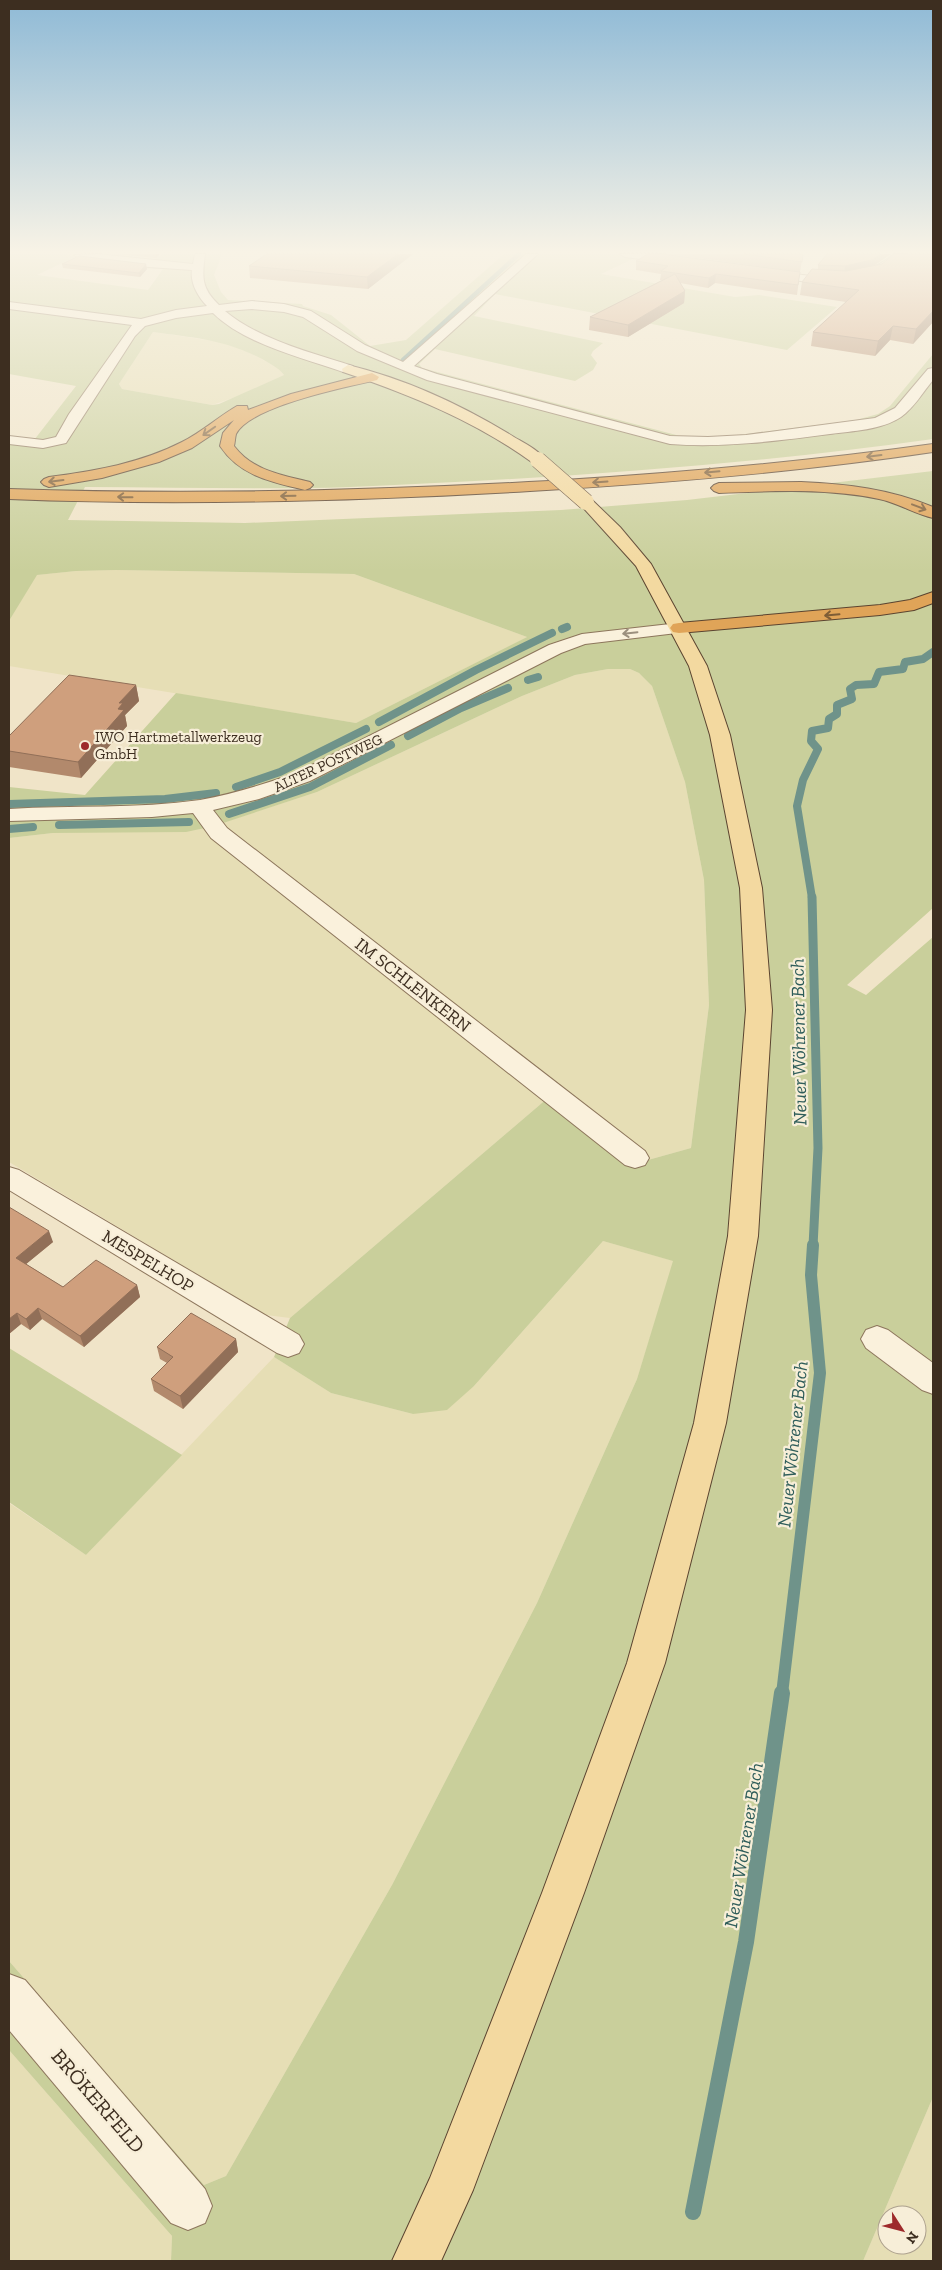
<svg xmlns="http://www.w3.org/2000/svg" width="942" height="2270" font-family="'Zilla Slab',serif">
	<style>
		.farmland { fill: #e6deb5; fill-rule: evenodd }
		.green { fill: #c9cf9b; fill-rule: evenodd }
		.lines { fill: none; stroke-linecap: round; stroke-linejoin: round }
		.stream-far5 { stroke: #6f938a; stroke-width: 4.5 }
		.stream-far4 { stroke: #6f938a; stroke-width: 5.5 }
		.stream-far3 { stroke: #6f938a; stroke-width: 8 }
		.stream-far2 { stroke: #6f938a; stroke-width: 9 }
		.stream-far1 { stroke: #6f938a; stroke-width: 12 }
		.stream { stroke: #6f938a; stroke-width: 16 }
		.minor-casing { stroke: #8d765c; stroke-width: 2 }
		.major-casing { stroke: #5b4430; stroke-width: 2 }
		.highway-casing { stroke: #5b4430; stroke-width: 2 }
		.minor { fill: #faf1dc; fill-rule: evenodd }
		.major { fill: #f3d9a0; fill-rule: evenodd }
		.highway { fill: #e0a458; fill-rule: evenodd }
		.major-bridge-casing { stroke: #5b4430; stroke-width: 17; stroke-linecap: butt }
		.major-bridge { stroke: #f3d9a0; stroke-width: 16 }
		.wall { fill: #b2896c }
		.shaded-wall { fill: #916f58 }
		.building { fill: #cf9f7d; stroke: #916f58 }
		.oneway { stroke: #7e5d36 }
		.oneway2 { stroke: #9c907e }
		.poi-dot { fill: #9e2a2b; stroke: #f7eed8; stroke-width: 2 }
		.labels { text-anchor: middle; stroke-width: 4.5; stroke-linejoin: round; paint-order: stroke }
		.far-poi-label { font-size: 15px; fill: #3d2e20; stroke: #f7eed8; text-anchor: start }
		.far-street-label { font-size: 15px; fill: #3d2e20; stroke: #f7eed8 }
		.street-label { font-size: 18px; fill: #3d2e20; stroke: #f7eed8 }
		.water-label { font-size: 19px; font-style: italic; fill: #2f5d5a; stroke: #f7eed8 }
		.near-street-label { font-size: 21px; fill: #3d2e20; stroke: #f7eed8 }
	</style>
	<rect width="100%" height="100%" fill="#f0e4c8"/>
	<g class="farmland">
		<path d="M153 332 220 342 239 347 278 368 284 375 236 397 212 405 122 389 119 384Z"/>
		<path d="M116 570 354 574 527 637 356 723 9 666V621L36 575 76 571Z"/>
		<path d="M608 669H630L639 673 652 686 685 782 704 880 709 1005 691 1148 648 1160 556 1091 290 1318 266 1315 9 1162V838L53 833 213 826 317 792 522 696 575 675Z"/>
		<path d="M603 1241 674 1261 637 1379 537 1603 392 1885 226 2176 204 2185 9 1961V1503L86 1555 274 1357 331 1393 413 1414 474 1386Z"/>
		<path d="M9 2050 172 2236 171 2261H9Z"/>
		<path d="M933 2097V2261H863ZM887 2215H917V2245H887Z"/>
	</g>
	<g class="green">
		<path d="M9 254H59L77 256 37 275 148 290 163 269 137 268 163 254H222L214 275 221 292 228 300 302 304 303 306 331 315 370 346 406 340 504 254H610L637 257 601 274 735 297 759 295 837 307 787 350 495 294 474 316 603 343 593 351 591 355 597 363 593 370 575 381 435 349 419 364 422 368 680 436 724 437 856 420 878 414 890 406 933 354V439C742 466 544 479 350 487 262 490 173 487 85 487L68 520 245 523 561 510 687 500 933 471V908L847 985 866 995 933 937V2097L863 2261H171L172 2236 9 2050V1961L204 2185 226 2176 392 1885 537 1603 637 1379 673 1261 603 1241 474 1386 447 1410 413 1414 331 1393 274 1357 290 1318 556 1091 648 1160 691 1148 709 1005 704 880 685 782 652 686 639 673 630 669H608L575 675 522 696 317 792 214 826 186 832 53 833 9 838V787L85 795 176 693 356 723 527 637 354 574 116 570 76 571 37 575 9 621V441L31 444 76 386 9 374ZM153 332C195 338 223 339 262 359 270 364 278 367 284 375L219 404 212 405 122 389 119 384Z"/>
		<path d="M9 1348 182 1455 86 1555 9 1502Z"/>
	</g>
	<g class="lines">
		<path class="stream-far5" d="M403 360 519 254"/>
		<path class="stream-far4" d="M565 628 567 627"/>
		<g class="stream-far3">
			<path d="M562 629 567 627"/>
			<path d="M528 680 538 677"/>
			<path d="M379 722 476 670 552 633"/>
			<path d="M408 736 461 708 508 688"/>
			<path d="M236 787 280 772 366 729"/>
			<path d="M9 804 165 799 216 793"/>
			<path d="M229 814 310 787 391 745"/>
			<path d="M59 825 189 822"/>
			<path d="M9 829 33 827"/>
			<path d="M812 898 797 806 803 780 818 749 811 741 812 731 828 728 829 719 837 714V705L852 699 850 689 856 685 874 684 879 672 903 669 905 662 923 659 933 652"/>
		</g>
		<path class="stream-far2" d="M812 897 818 1148 813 1246"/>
		<path class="stream-far1" d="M782 1694 820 1373 811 1275 813 1245"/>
		<path class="stream" d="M693 2212 746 1942 782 1693"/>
		<g class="minor-casing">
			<g id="minor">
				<path d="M98 254 193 264 195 254H205C202 277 201 288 219 305L252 301 284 304 311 311 365 345 403 362 526 254H538L414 366 437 374 670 436 708 437 746 435 875 418 895 408 928 369 933 368V380C923 392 914 408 901 417 882 430 852 431 830 434 777 441 724 448 670 444L427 380 357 351 303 317 284 312 252 309 225 311C258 339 312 353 353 366L354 369 353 372H343C303 358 244 344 213 313L176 318 145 326 135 336 66 443 43 448 9 444V436L43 440 56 437 69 414 132 325 9 309V302L141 319 176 310 207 306C198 297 190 283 192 270L149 267 79 258 74 255Z"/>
				<path d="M620 254C634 254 676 251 686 261L681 264 625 257Z"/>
				<path d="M894 254H906C870 296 811 283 763 275L757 272 763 269C812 276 852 288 894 254Z"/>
				<path d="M679 623 685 624 688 628 685 632 585 644 561 653 310 781 259 799 213 810 227 828 645 1151 649 1158 645 1165 635 1168 625 1165 211 838 193 813 152 817 9 821V809C72 805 137 809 200 800 233 794 265 784 296 773L549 645 582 634Z"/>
				<path d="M9 1167 19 1170 299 1335 304 1344 299 1353 288 1357 277 1353 9 1190Z"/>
				<path d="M877 1326 888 1330 933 1363V1394L922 1390 866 1348 861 1339 866 1330Z"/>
				<path d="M9 1974 25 1980 205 2189 212 2206 205 2223 188 2230 171 2223 9 2030Z"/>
			</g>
		</g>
		<g class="major-casing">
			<g id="major">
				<path d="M348 365C406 379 464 406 514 437 524 443 539 450 545 460L538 464 533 463C475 421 411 395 343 372L342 369Z"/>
				<path d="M586 497 591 499 620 527 651 564 707 666 730 735 762 888 772 1010 758 1236 726 1423 665 1663 584 1893 473 2190 441 2261H392L430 2178 542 1893 627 1663 694 1423 728 1236 746 1010 740 888 710 735 689 666 636 566 578 502 581 499Z"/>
			</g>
		</g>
		<g class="highway-casing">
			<g id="highway">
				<path d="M372 373 379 377 377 380C347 387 250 406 236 434 235 438 235 442 234 446 253 471 282 475 310 482L313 485 310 488 305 490C271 482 240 476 220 446L223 433 234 420 192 448 159 462 102 478 49 487 44 485 41 482 44 479 49 477C95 471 141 463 182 442 202 432 218 417 237 406H247L248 410 291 394Z"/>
				<path d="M933 444V452C799 472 665 483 530 491 357 501 182 506 9 499V489C189 495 369 491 549 481 677 473 805 462 933 444Z"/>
				<path d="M801 482C847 484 890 489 933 507V518C915 514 898 503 879 499 827 488 772 491 719 493L714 491 711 488 714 485 719 483Z"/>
				<path d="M933 592V603L914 610 880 615 679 633 673 632 670 628 673 624 679 623 880 605 910 600Z"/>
			</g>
		</g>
		<use href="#minor" class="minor"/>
		<use href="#major" class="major"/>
		<use href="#highway" class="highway"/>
		<g class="major-bridge-casing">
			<path id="major-bridge" d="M538 460 586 502"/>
		</g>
		<use href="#major-bridge" class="major-bridge"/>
	</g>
	<g class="wall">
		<path d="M116 254H156L159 255 156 258Z"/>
		<path d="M267 254H413L368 289 250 278 249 266Z"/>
		<path d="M668 254H803L800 272Z"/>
		<path d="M827 254H891L875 265 933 254V322L913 344 890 340 875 356 811 346 813 332 846 302 800 295 802 282 818 270V265Z"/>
		<path d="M636 261 800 272 797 295 715 283 708 288 680 283 685 291 684 303 628 337 589 330 590 317 662 280H660L661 274 636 270Z"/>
		<path d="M62 264 147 269 140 277 63 268Z"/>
		<path d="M136 685 139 701 125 715 127 726 81 778 9 767V736Z"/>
		<path d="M9 1207 53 1242 26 1264 63 1287 137 1285 140 1297 84 1347 42 1319 30 1330 21 1324 9 1334Z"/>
		<path d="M236 1339 238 1352 183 1409 154 1391 151 1379 167 1363 160 1359 157 1347Z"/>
	</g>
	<g class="shaded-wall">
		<path d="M156 254H159V255L156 258Z"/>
		<path d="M398 254H413L368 289 367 277Z"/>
		<path d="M881 254H891L870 268 844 274 845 266Z"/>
		<path d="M146 264 147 269 140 277 139 273Z"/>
		<path d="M716 274 715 283 708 288 709 278Z"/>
		<path d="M685 291 684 303 628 337V325Z"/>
		<path d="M933 311V322L913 344 916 329Z"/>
		<path d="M893 326 890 340 875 356 878 341Z"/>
		<path d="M136 685 139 701 125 715 127 726 81 778 78 762 118 709 119 703Z"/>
		<path d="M49 1231 53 1242 20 1269 16 1258Z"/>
		<path d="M137 1285 140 1297 84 1347 80 1336Z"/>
		<path d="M38 1308 42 1319 30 1330 26 1319Z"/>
		<path d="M17 1313 21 1324 9 1334V1319Z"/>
		<path d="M236 1339 238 1352 183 1409 180 1396Z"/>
	</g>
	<g class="building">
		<path d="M267 254H398L367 277 249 266Z"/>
		<path d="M648 254H661L800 272 798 285 716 274 709 278 661 271 668 266 636 261Z"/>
		<path d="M744 254H803L802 262Z"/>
		<path d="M827 254H881L872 260 845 266 818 265Z"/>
		<path d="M894 254H933V311L916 329 893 326 878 341 813 332 859 290 802 282 812 269 846 271 882 264Z"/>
		<path d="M79 256 146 264 139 273 62 264Z"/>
		<path d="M675 274 685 291 628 325 590 317Z"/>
		<path d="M69 675 136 685 119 703H123L118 709 124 710 78 762 9 751V736Z"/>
		<path d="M9 1207 49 1231 16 1258 63 1287 96 1260 137 1285 80 1336 38 1308 26 1319 17 1313 9 1319Z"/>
		<path d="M191 1313 236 1339 180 1396 151 1379 173 1357 157 1347Z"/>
	</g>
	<defs><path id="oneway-shaft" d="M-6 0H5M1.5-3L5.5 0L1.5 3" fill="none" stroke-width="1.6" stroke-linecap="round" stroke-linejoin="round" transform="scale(1.25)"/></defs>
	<g class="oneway">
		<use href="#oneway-shaft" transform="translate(209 431) rotate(145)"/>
		<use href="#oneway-shaft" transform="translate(874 456) rotate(173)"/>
		<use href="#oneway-shaft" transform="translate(712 472) rotate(175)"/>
		<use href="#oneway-shaft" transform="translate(56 481) rotate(173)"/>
		<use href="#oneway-shaft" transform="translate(600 482) rotate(176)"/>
		<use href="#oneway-shaft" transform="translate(288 496) rotate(179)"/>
		<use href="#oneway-shaft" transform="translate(125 497) rotate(-179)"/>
		<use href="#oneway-shaft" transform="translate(919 507) rotate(21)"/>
		<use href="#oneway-shaft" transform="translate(832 615) rotate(175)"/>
	</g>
	<use class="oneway2" href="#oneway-shaft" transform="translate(630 633) rotate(174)"/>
	<linearGradient id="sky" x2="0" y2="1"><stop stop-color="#8fbad6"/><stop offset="0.44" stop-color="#f8f3e6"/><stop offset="1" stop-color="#f8f3e6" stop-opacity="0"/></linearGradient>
	<rect width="942" height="572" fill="url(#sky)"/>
	<circle class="poi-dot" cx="85" cy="746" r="5"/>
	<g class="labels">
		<g class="far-poi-label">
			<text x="95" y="742">IWO Hartmetallwerkzeug<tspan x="95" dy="17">GmbH</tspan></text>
		</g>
		<g class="far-street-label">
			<text transform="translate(328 763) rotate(-25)" y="5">ALTER POSTWEG</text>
		</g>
		<g class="street-label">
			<text transform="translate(413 985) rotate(38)" y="6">IM SCHLENKERN</text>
			<text transform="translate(148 1261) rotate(31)" y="6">MESPELHOP</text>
		</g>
		<g class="water-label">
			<text transform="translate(798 1042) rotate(-91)" y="7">Neuer Wöhrener Bach</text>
			<text transform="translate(792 1444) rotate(-84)" y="7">Neuer Wöhrener Bach</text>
			<text transform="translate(743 1845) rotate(-81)" y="7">Neuer Wöhrener Bach</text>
		</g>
		<g class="near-street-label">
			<text transform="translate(98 2101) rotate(49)" y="7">BRÖKERFELD</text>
		</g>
	</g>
	<rect width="942" height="2270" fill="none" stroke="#3d2e20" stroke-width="20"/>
	<g transform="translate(902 2230) rotate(126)"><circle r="24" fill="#f7eed8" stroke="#ada18e"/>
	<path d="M0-4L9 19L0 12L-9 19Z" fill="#9e2a2b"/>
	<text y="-8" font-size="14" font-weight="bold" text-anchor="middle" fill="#3d2e20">N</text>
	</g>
</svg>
